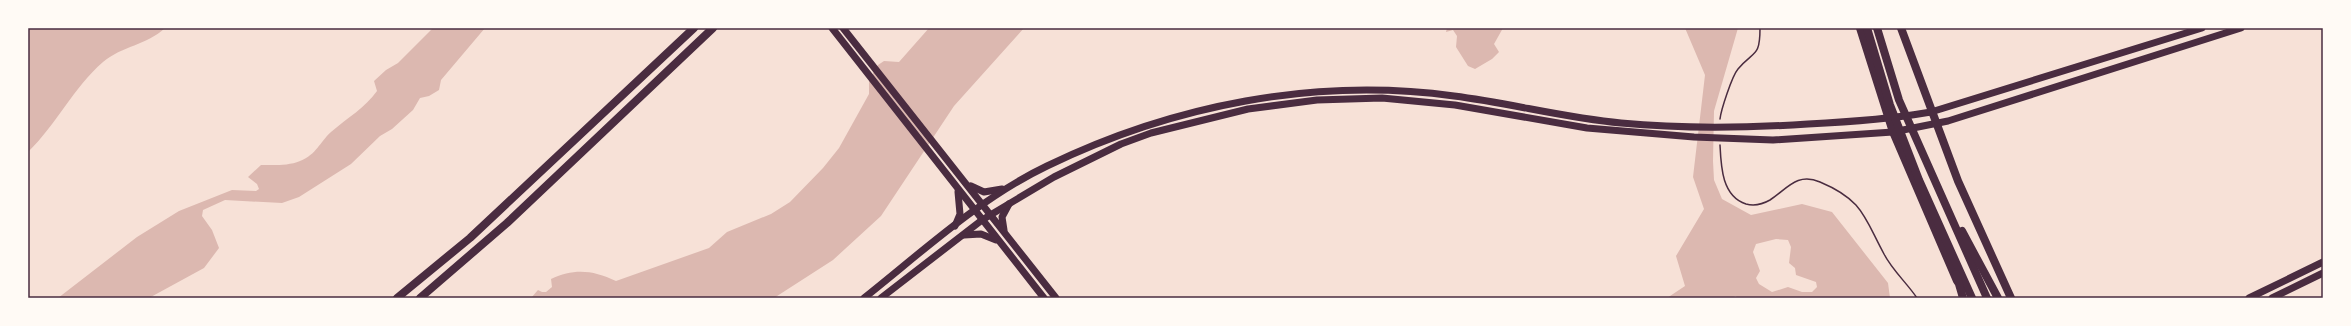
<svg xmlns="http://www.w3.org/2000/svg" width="2351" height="326" font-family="'Asap Condensed',sans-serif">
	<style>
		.water { fill: #dcb8b0; fill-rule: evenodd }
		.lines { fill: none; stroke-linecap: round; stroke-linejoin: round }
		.path { stroke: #4a2c40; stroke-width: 1.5 }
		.secondary { stroke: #4a2c40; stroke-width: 7 }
		.primary { stroke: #4a2c40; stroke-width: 8 }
		.trunk { stroke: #4a2c40; stroke-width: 8 }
		.neatline { fill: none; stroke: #4a2c40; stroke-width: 1.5 }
	</style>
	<rect width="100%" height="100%" fill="#f7e1d7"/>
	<g class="water">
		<path d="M28 28H165C147 45 122 46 103 62 74 87 56 125 28 152Z"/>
		<path d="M433 28H485L441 80 439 90 429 96 420 98 413 110 392 129 380 136 351 164 299 197 282 203 225 200 203 210 202 216 212 230 219 248 204 268 149 298H58L137 237 179 211 232 190 256 191 259 189 257 184 248 177 261 165C274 165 288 166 300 161 317 154 319 143 331 132 347 118 365 108 377 91L374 81 386 70 398 63Z"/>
		<path d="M929 28H1024L954 106 881 216 833 260 774 298H531L538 290 542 292H546L552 287 551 279C574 268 593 270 616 281L709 248 727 232 771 214 790 202 823 168 839 148 869 94V80L878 65 884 61 899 62Z"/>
		<path d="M1447 28H1503L1494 44 1499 52 1492 59 1475 69 1468 66 1456 47 1457 36 1453 30 1446 32Z"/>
		<path d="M1685 28H1738L1714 111 1713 161 1714 180 1722 199 1751 215 1802 204 1832 212 1888 283 1890 298H1737L1736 296 1731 298H1667L1685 286 1676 256 1704 209 1693 177 1705 75ZM1776 239 1788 240 1791 247 1789 263 1795 268 1796 275 1816 282 1817 287 1812 292H1802L1788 287 1772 292 1759 284 1756 278 1760 271 1753 252 1756 244Z"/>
	</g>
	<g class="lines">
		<g class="path">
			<path d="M1720 119C1721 110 1732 76 1738 69 1754 50 1760 58 1760 28"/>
			<path d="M1720 145C1721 167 1722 196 1746 204 1754 206 1763 204 1770 200 1787 189 1797 172 1820 182 1863 200 1864 217 1884 254 1892 270 1907 283 1917 298"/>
		</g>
		<g class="secondary">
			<path d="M832 28 1044 298"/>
			<path d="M843 28 1056 298"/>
			<path d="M971 186 984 192 1002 189"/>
			<path d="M955 226 960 214 958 192"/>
			<path d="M1004 230 1002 217 1009 204"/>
			<path d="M964 235 981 234 996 240"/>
			<path d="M864 298C922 252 980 198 1047 166 1173 105 1315 77 1454 96 1510 103 1565 118 1621 123 1684 129 1745 128 1808 124 1849 122 1890 119 1931 112L2202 28"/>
			<path d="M881 298 982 220 1054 177 1121 144 1151 133 1248 109 1317 100 1382 98 1455 105 1587 128 1694 137 1773 140 1893 132 1948 121 2241 28"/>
			<path d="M2249 298 2323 262"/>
			<path d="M2272 298 2323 273"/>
		</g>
		<g class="primary">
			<path d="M1860 28 1893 132 1957 281"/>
			<path d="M1901 28 1958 181 2011 298"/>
			<path d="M397 298 470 238 694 28"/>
			<path d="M420 298 507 223 713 28"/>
		</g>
		<g class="trunk">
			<path d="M1867 28 1890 105 1919 180 1972 298"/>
			<path d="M1877 28 1899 100 1987 298"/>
			<path d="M1962 231 1998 298"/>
			<path d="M1956 274 1963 298"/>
		</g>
	</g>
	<rect width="2351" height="326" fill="none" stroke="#fffaf5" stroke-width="58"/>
	<rect x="29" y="29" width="2293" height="268" class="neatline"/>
</svg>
